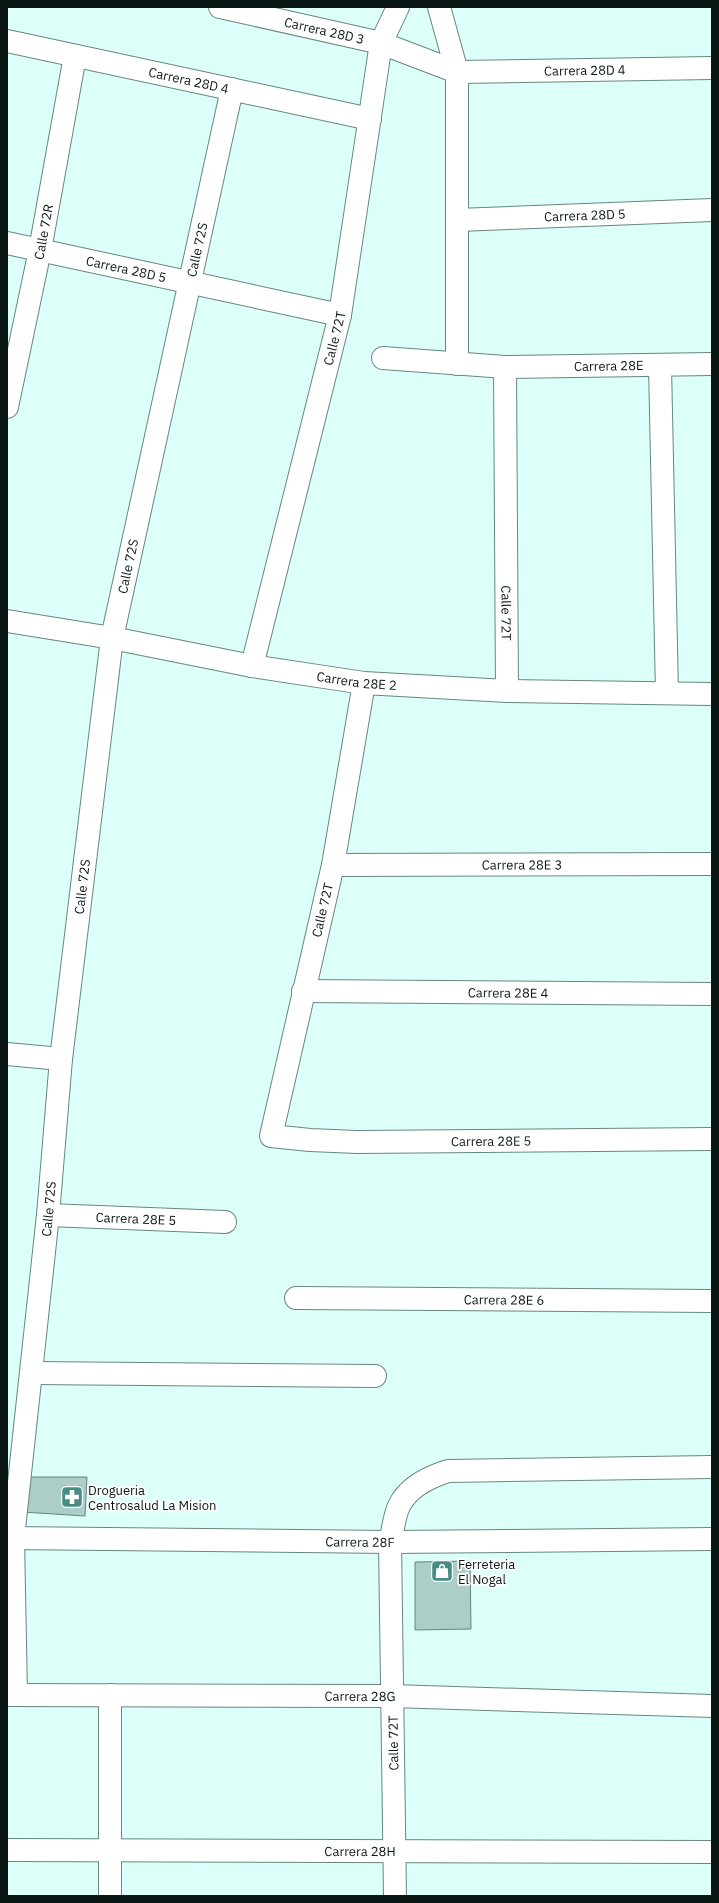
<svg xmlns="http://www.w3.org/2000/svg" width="719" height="1903" font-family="'IBM Plex Sans',sans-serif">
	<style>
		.building { fill: #accdc8; stroke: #668580 }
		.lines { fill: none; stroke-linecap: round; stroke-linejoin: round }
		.minor-casing { stroke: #678681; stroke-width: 24 }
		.tertiary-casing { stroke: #678681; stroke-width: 24 }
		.minor { stroke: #fff; stroke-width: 22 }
		.tertiary { stroke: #fff; stroke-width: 22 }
		.labels { text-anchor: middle; stroke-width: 3.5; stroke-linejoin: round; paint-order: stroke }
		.street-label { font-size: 13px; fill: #0b1715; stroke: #fff }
		.poi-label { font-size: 13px; fill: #0b1715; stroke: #fff; text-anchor: start }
	</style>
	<rect width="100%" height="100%" fill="#dcfff9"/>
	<g class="building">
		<path d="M24 1477H87L85 1516 22 1512Z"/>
		<path d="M470 1561 471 1629 415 1630V1562Z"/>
	</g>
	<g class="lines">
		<g class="minor-casing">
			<g id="minor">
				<path id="s1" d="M220 7 381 43 457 72 712 68"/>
				<path d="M439 7 457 72V364"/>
				<path id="s2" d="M7 41 370 119"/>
				<path id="s3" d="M457 220 712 210"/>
				<path id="s4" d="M7 243 340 315"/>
				<path id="s5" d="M383 358 505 367 712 364"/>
				<path d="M660 366 667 693"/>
				<path id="s6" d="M505 367 507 691"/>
				<path id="s7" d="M7 407 40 250 75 56"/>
				<path id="s8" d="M7 621 112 638 252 666 364 683 507 691 712 694"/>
				<path id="s9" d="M252 666 340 315 381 43 398 7"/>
				<path id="s10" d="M364 683 333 865 271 1136 310 1140 357 1142 712 1139"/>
				<path id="s11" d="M333 865 712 864"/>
				<path id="s12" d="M303 991 712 994"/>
				<path d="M7 1054 61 1059"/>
				<path id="s13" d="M48 1215 225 1222"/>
				<path id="s14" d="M296 1298 712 1301"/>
				<path d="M32 1373 375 1376"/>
				<path id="s15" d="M7 1695 392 1696 712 1706"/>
				<path id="s16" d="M16 1695 13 1538 48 1215 61 1059 112 638 232 89"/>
				<path d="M110 1695V1896"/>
				<path id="s17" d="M7 1850 712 1852"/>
				<path d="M395 1896 390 1542C393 1531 394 1516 399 1506 408 1487 429 1477 448 1471L712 1467"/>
			</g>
		</g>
		<g class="tertiary-casing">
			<g id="tertiary">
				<path id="s18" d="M7 1538 390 1542 712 1539"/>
			</g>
		</g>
		<use href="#minor" class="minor"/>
		<use href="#tertiary" class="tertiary"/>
	</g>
	<defs>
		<g id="pharmacy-square" transform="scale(1.15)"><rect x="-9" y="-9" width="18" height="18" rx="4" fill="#478c83" stroke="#fff"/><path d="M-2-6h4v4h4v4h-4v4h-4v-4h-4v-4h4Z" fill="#fff"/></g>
		<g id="shop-square" transform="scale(1.15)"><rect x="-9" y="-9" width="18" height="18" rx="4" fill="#478c83" stroke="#fff"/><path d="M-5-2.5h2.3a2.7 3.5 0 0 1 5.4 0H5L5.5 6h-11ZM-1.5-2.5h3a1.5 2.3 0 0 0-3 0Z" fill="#fff"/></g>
	</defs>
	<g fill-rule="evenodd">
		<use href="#pharmacy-square" x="72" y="1497"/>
		<use href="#shop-square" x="442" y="1571"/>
	</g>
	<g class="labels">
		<g class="street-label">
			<text dy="5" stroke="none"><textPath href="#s1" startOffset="107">Carrera 28D 3</textPath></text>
			<text dy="5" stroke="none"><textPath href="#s1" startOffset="374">Carrera 28D 4</textPath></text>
			<text dy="5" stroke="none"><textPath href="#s2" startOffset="186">Carrera 28D 4</textPath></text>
			<text dy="5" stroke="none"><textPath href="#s3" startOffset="128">Carrera 28D 5</textPath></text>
			<text dy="5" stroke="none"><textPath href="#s7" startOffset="179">Calle 72R</textPath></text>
			<text dy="5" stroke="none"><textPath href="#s16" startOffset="1460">Calle 72S</textPath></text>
			<text dy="5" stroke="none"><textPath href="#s4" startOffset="122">Carrera 28D 5</textPath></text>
			<text dy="5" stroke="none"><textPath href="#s9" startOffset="338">Calle 72T</textPath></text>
			<text dy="5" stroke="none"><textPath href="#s5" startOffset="226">Carrera 28E</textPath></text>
			<text dy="5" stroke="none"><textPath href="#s16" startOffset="1136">Calle 72S</textPath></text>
			<text dy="5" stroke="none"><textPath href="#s6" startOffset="246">Calle 72T</textPath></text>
			<text dy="5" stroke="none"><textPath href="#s8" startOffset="355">Carrera 28E 2</textPath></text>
			<text dy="5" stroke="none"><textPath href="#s11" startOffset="189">Carrera 28E 3</textPath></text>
			<text dy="5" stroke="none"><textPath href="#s16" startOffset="812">Calle 72S</textPath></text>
			<text transform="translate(322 910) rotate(-77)" y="5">Calle 72T</text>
			<text dy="5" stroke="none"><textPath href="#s12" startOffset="205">Carrera 28E 4</textPath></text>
			<text dy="5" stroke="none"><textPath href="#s10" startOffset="683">Carrera 28E 5</textPath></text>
			<text dy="5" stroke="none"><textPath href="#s16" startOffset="488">Calle 72S</textPath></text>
			<text dy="5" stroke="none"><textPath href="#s13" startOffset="88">Carrera 28E 5</textPath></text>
			<text dy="5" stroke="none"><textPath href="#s14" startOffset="208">Carrera 28E 6</textPath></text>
			<text dy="5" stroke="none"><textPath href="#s18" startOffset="353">Carrera 28F</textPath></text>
			<text dy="5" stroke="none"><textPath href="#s15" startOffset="353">Carrera 28G</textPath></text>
			<text transform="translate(393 1743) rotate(-91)" y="5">Calle 72T</text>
			<text dy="5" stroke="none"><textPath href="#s17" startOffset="353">Carrera 28H</textPath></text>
		</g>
		<g class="poi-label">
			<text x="88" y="1495">Drogueria<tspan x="88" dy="15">Centrosalud La Mision</tspan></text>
			<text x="458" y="1569">Ferreteria<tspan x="458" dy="15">El Nogal</tspan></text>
		</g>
	</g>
	<rect width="719" height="1903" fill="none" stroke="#0b1715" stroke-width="16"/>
</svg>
